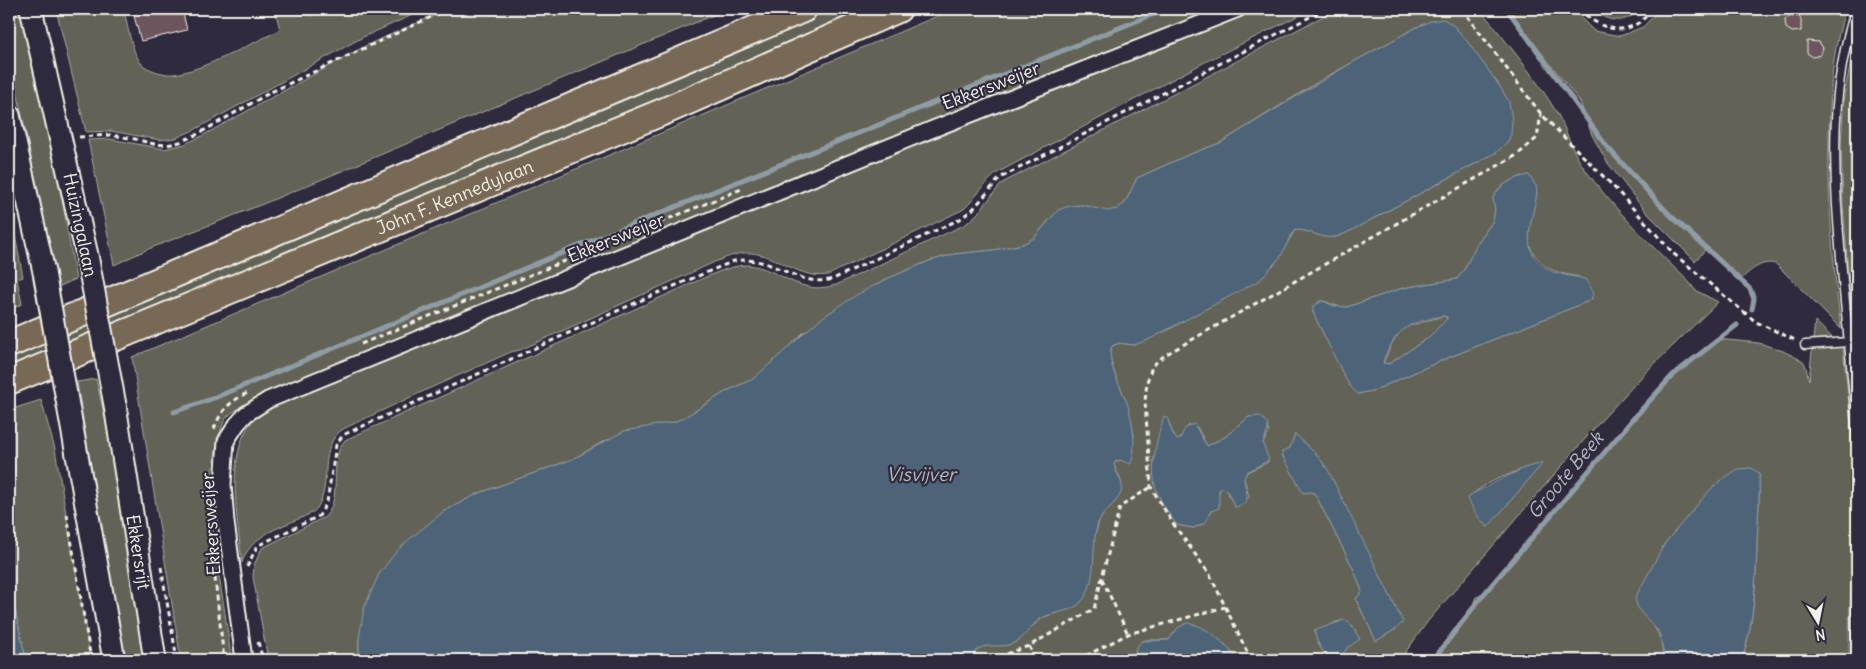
<svg xmlns="http://www.w3.org/2000/svg" width="1866" height="669" font-family="Delius,sans-serif">
	<style>
		.green { fill: #626456; stroke: #abaa9f; fill-rule: evenodd }
		.water { fill: #4d6378; stroke: #909ca5; fill-rule: evenodd }
		.lines { fill: none; stroke-linecap: round; stroke-linejoin: round }
		.stream { stroke: #909ca5; stroke-width: 5 }
		.building { fill: #6c545d; stroke: #f4f1e8 }
		.lane-casing { stroke: #f4f1e8; stroke-width: 11 }
		.street-casing { stroke: #f4f1e8; stroke-width: 19 }
		.secondary-casing { stroke: #f4f1e8; stroke-width: 25 }
		.highway-casing { stroke: #f4f1e8; stroke-width: 30 }
		.path { stroke: #f4f1e8; stroke-width: 3; stroke-dasharray: 5 4; stroke-linecap: butt }
		.lane { stroke: #2f2a3d; stroke-width: 8 }
		.street { stroke: #2f2a3d; stroke-width: 15 }
		.secondary { stroke: #2f2a3d; stroke-width: 21 }
		.highway { stroke: #776954; stroke-width: 26 }
		.secondary-bridge-casing { stroke: #f4f1e8; stroke-width: 25; stroke-linecap: butt }
		.secondary-bridge { stroke: #2f2a3d; stroke-width: 21 }
		.labels { text-anchor: middle; stroke-width: 4.5; stroke-linejoin: round; paint-order: stroke }
		.street-label { font-size: 18px; fill: #f4f1e8; stroke: #2f2a3d }
		.water-label { font-size: 19px; font-style: italic; fill: #b1b8bb; stroke: #2f2a3d }
	</style>
	<rect width="100%" height="100%" fill="#2f2a3d"/>
	<filter id="ink" filterUnits="userSpaceOnUse"><feTurbulence type="fractalNoise" baseFrequency=".02" numOctaves="2"/><feDisplacementMap in="SourceGraphic" scale="10" xChannelSelector="R" yChannelSelector="G"/><feConvolveMatrix kernelMatrix="1 2 1 2 8 2 1 2 1" color-interpolation-filters="sRGB"/></filter>
	<g filter="url(#ink)">
		<g class="green">
			<path d="M9 9H22L42 86 76 279 58 287 9 53Z"/>
			<path d="M56 9H124C127 23 132 57 144 66 152 71 165 75 174 74 204 70 250 44 280 30L275 9H309L311 16 327 9H426L363 37 196 129 176 138 160 140 111 131 86 132Z"/>
			<path d="M449 9H728L263 204 146 250 114 265 88 140 110 139 164 149 185 144 200 137 367 45Z"/>
			<path d="M828 9H866L645 106 9 370V356Z"/>
			<path d="M954 9H1218L967 107 842 159 786 180 365 352 244 405C239 408 232 412 228 416 222 423 220 433 218 441 200 508 225 592 231 660H181L132 357Z"/>
			<path d="M1258 9H1312L1205 62 997 173C984 183 976 198 964 209L828 275C801 280 777 255 751 253 739 252 728 257 717 261L520 350 511 352 428 389 343 429C317 447 333 485 317 508 314 513 307 515 301 518 278 528 250 536 242 563 238 519 220 436 266 410L487 317 913 146 924 143 1208 26Z"/>
			<path d="M1337 9H1480C1507 43 1535 76 1557 113 1567 130 1571 149 1582 165 1613 209 1652 246 1690 283L1695 290 1718 302 1647 371 1598 424 1428 621 1400 660H1339L1356 631C1339 610 1328 626 1318 643L1325 655 1314 660H1238L1225 644 1178 628 1169 640H1145L1136 648 1134 660H972L974 651 978 648 1031 627 1044 617 1075 607 1099 521C1106 509 1123 498 1121 483 1121 476 1115 471 1114 464L1116 461 1120 460 1134 436C1132 426 1130 415 1127 405 1123 390 1105 361 1112 346L1119 343 1134 345 1170 329 1274 265 1295 230C1309 229 1322 239 1335 237 1340 236 1346 233 1350 231L1497 152 1508 141 1499 85 1454 26C1443 17 1428 22 1417 27L1326 77 1220 143 1188 155 1137 178 1125 203 1117 209 1107 212 1082 205 1048 221 1034 238 1023 244 994 250 955 254 929 261 889 278 803 333 766 369 753 379 727 391 685 417 674 422 604 441 573 459 477 494 443 512 359 639V660H268L253 577 254 565 262 548 325 517C344 496 327 461 345 440L688 285C704 278 730 265 747 265 769 266 788 283 809 287 818 289 828 287 836 285L966 224 977 214 1002 183ZM1522 176 1537 192C1535 207 1528 223 1528 238 1528 244 1530 247 1533 252 1544 271 1559 273 1579 277L1591 300 1440 361 1375 390 1358 394 1350 386 1317 321 1313 312 1319 301C1328 300 1334 308 1347 307L1403 288 1457 279 1464 270 1478 242 1493 221 1495 210 1493 198 1503 185ZM1249 417 1269 431 1263 444 1268 462 1247 472 1244 478 1249 497 1235 507 1227 491 1222 488 1219 490 1218 502 1211 511 1205 523 1193 528 1177 525 1169 513 1153 461 1167 418 1173 434 1177 441C1183 437 1184 430 1189 425L1197 427 1207 446 1225 437ZM1295 434 1396 629 1376 640 1356 600 1362 591 1354 570 1315 494 1311 492 1283 457 1282 452 1290 448ZM1524 468 1488 527 1484 524 1469 499C1477 485 1509 475 1524 468Z"/>
			<path d="M1507 9H1572L1594 31 1620 36 1643 27 1660 9H1846C1835 41 1831 76 1830 110 1826 183 1832 256 1841 329L1776 264C1762 260 1751 270 1741 279L1708 247 1695 261 1646 212 1607 162 1592 135 1580 102Z"/>
			<path d="M1592 9H1640C1625 25 1608 23 1592 9Z"/>
			<path d="M1857 33V365L1851 310 1843 204 1841 146 1844 95Z"/>
			<path d="M9 204 23 277 17 279 22 304 9 310Z"/>
			<path d="M1443 316 1447 317V319L1428 338 1389 364 1383 363 1394 339 1405 327Z"/>
			<path d="M1815 321 1843 348C1848 395 1854 444 1854 492 1855 548 1848 604 1849 660H1742C1754 622 1756 582 1757 542 1758 519 1760 496 1759 473L1720 481 1665 543 1654 564 1650 621C1660 634 1663 643 1663 660H1430L1471 609 1476 597 1483 595 1632 420 1673 375 1717 339 1759 343 1783 351 1803 361 1805 364 1809 380Z"/>
			<path d="M96 379 112 448 146 660H122L77 382Z"/>
			<path d="M41 400 55 449 91 660H26L9 582V410Z"/>
		</g>
		<g class="water">
			<path d="M1444 19 1454 26 1467 41 1499 85 1509 102 1512 120 1511 134 1508 141 1497 152 1350 231C1346 233 1340 236 1335 237 1322 240 1309 229 1295 230L1291 235 1281 256 1260 280 1148 340 1134 345 1119 343 1112 346C1105 362 1123 390 1128 406 1133 424 1136 443 1132 461L1130 464 1120 460 1116 461 1114 464C1115 473 1123 480 1122 489 1120 502 1103 510 1098 523 1090 547 1099 579 1082 601 1074 612 1056 611 1044 617 1032 622 1027 636 1016 642 998 652 977 637 972 660H359V639L364 608 379 574 397 551 412 537 443 512 477 494 573 459 624 431 674 422 685 417 727 391 753 379 820 319 858 294 889 278 929 261 955 254 994 250 1023 244 1034 238 1058 210 1069 206 1082 205 1107 211 1117 209 1125 203 1137 178 1188 155 1220 143 1348 65 1417 27 1431 21Z"/>
			<path d="M1529 175 1536 186 1537 192C1533 221 1515 255 1553 272 1564 276 1576 276 1587 280L1593 294 1591 300 1440 361 1375 390 1358 394 1350 386 1344 376 1317 321 1313 312V306L1323 301 1334 306 1347 307 1403 288 1457 279 1464 270 1478 242 1493 221 1495 210 1493 198C1500 184 1513 178 1529 175ZM1443 316 1447 317V319L1428 338 1389 364 1383 363C1384 357 1387 351 1391 345 1402 324 1420 320 1443 316Z"/>
			<path d="M1164 416 1167 418 1173 434 1177 440 1181 438C1183 430 1186 426 1194 424L1207 446 1225 437 1249 417 1259 416C1274 425 1266 431 1263 444L1269 460 1247 472 1244 478C1245 491 1254 503 1235 507L1227 491 1222 488 1219 490V508L1211 511 1205 523 1193 528 1177 525C1169 514 1158 499 1155 485 1150 465 1158 435 1164 416Z"/>
			<path d="M1295 434 1317 455 1328 470 1403 622 1396 629 1376 641 1356 599 1362 591 1354 570 1315 494 1311 492 1303 493 1283 456 1282 452 1290 448Z"/>
			<path d="M1543 463 1488 527C1480 521 1472 508 1468 498L1472 494 1524 468Z"/>
			<path d="M1751 468 1759 473C1760 496 1758 519 1757 542 1756 582 1754 622 1742 660H1663V650L1659 632 1638 609 1635 598 1665 543 1709 491 1720 481 1738 469Z"/>
			<path d="M9 582 26 660H9Z"/>
			<path d="M1344 620 1349 622 1360 639 1347 648 1339 660H1314L1325 655 1318 643 1314 631Z"/>
			<path d="M1187 623C1209 626 1225 644 1238 660H1134L1136 648 1142 641 1169 640 1178 628Z"/>
		</g>
		<g class="lines">
			<g class="stream">
				<path d="M1507 9 1607 147 1667 212 1750 289 1754 299 1752 309"/>
				<path d="M174 412 214 398 591 241 1166 9"/>
				<path d="M1433 660 1483 595 1632 420 1673 375 1737 325"/>
			</g>
		</g>
		<g class="building">
			<path d="M132 9H182L187 30 141 41Z"/>
			<path d="M1791 15 1798 16 1801 19V31L1792 32 1786 28 1785 20Z"/>
			<path d="M1807 41 1819 42 1823 48 1820 55 1813 57 1807 53Z"/>
		</g>
		<g class="lines">
			<g class="lane-casing">
				<g id="lane">
					<path d="M1856 9C1830 86 1833 166 1840 246 1845 310 1853 374 1857 439"/>
					<path d="M1805 345 1849 342"/>
					<path d="M1856 660 1857 609"/>
				</g>
			</g>
			<g class="street-casing">
				<path id="street" d="M244 660 226 522 223 484 226 441 237 424 246 414 268 400 933 129 1238 9"/>
			</g>
			<g class="secondary-casing">
				<g id="secondary">
					<path d="M31 9 87 255"/>
					<path d="M9 115 44 272"/>
					<path id="s1" d="M115 405 155 660"/>
					<path d="M71 422 114 660"/>
				</g>
			</g>
			<g class="highway-casing">
				<g id="highway">
					<path d="M9 344 803 9"/>
					<path id="s2" d="M9 381 665 111 898 9"/>
				</g>
			</g>
			<g class="path">
				<path d="M1462 9 1541 114 1612 185 1674 254 1756 322 1795 340"/>
				<path d="M1579 9C1602 32 1631 39 1652 9"/>
				<path d="M79 137 111 135 135 139 154 144 167 145 180 142 198 134 271 92 448 9"/>
				<path d="M361 344 744 188"/>
				<path d="M214 429C221 410 231 400 250 392"/>
				<path d="M67 514 91 660"/>
				<path d="M209 524 224 660"/>
				<path d="M161 567 177 660"/>
				<path d="M247 567 257 546 319 516 327 502 336 445 343 435 655 294 734 261C775 254 796 289 833 279L960 219 973 209 1000 178 1325 9"/>
				<path d="M1102 579 1128 634"/>
				<path d="M258 642 263 660"/>
				<path d="M1029 646 1036 660"/>
				<path d="M990 660 1029 646 1094 609 1120 507 1151 487"/>
				<path d="M1078 660 1128 634 1225 607"/>
				<path d="M1251 660 1210 575 1172 522 1151 487 1145 401 1147 382 1152 366 1165 355 1517 155 1537 138 1541 114"/>
			</g>
			<use href="#lane" class="lane"/>
			<use href="#street" class="street"/>
			<use href="#secondary" class="secondary"/>
			<use href="#highway" class="highway"/>
			<g class="secondary-bridge-casing">
				<g id="secondary-bridge">
					<path d="M87 255 115 405"/>
					<path d="M44 272 71 422"/>
				</g>
			</g>
			<use href="#secondary-bridge" class="secondary-bridge"/>
		</g>
	</g>
	<g class="labels">
		<g class="street-label">
			<text transform="translate(991 86) rotate(-21)" y="6">Ekkersweijer</text>
			<text dy="6" stroke="none"><textPath href="#s2" startOffset="482">John F. Kennedylaan</textPath></text>
			<text transform="translate(80 225) rotate(78)" y="6">Huizingalaan</text>
			<text transform="translate(616 238) rotate(-22)" y="6">Ekkersweijer</text>
			<text transform="translate(211 524) rotate(-94)" y="6">Ekkersweijer</text>
			<text dy="6" stroke="none"><textPath href="#s1" startOffset="149">Ekkersrijt</textPath></text>
		</g>
		<g class="water-label">
			<text x="921" y="481">Visvijver</text>
			<text transform="translate(1565 475) rotate(-50)" y="7">Groote Beek</text>
		</g>
	</g>
	<rect width="1866" height="669" fill="none" stroke="#2f2a3d" stroke-width="30"/>
	<rect x="15" y="15" width="1836" height="639" fill="none" stroke="#f4f1e8" stroke-width="2" filter="url(#ink)"/>
	<g transform="translate(1818 622) rotate(170)" stroke="#2f2a3d" stroke-width="4" paint-order="stroke">
	<path d="M0-4L9 19L0 12L-9 19Z" fill="#f4f1e8"/>
	<text y="-8" font-size="14" font-weight="bold" text-anchor="middle" fill="#f4f1e8">N</text>
	</g>
</svg>
